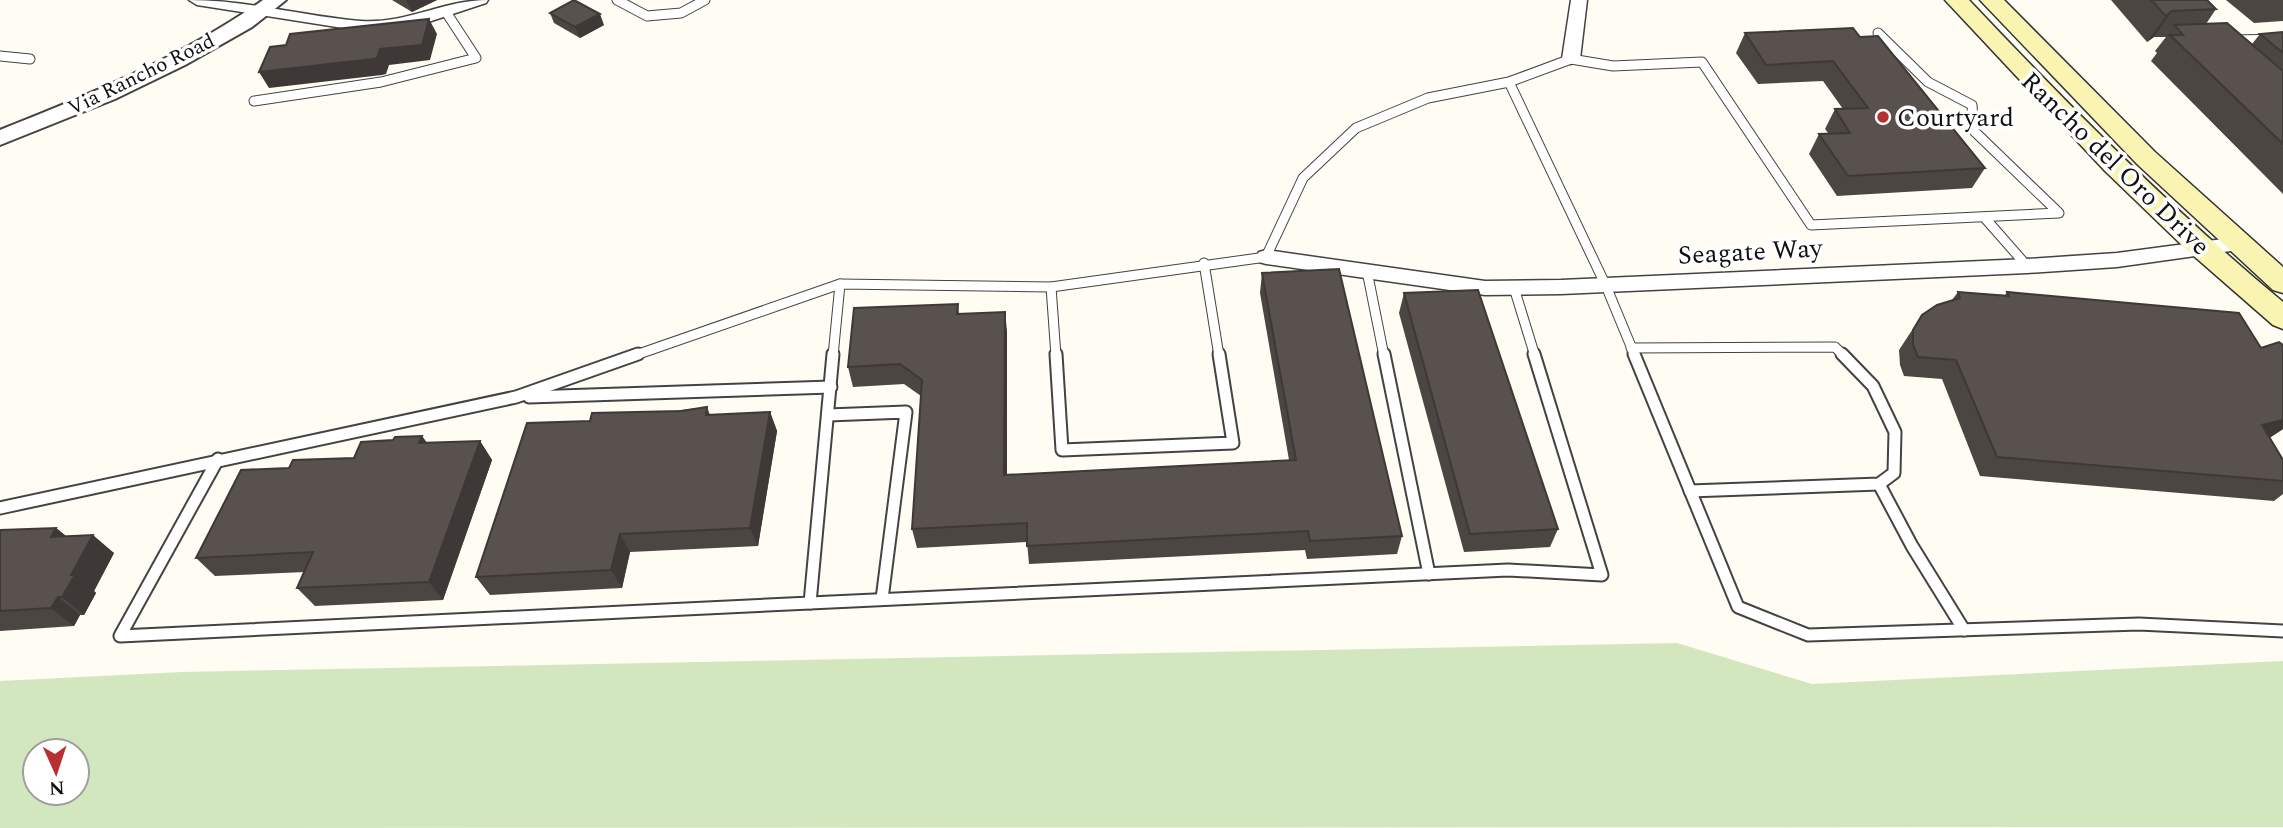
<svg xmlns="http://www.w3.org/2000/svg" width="2283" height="828" font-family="Spectral,serif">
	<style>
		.green { fill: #d2e7be; fill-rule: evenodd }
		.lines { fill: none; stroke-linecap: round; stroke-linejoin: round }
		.service-far1-casing { stroke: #434343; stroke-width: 11 }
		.service-casing { stroke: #434343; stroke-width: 15 }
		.minor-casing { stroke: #434343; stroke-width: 3 }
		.tertiary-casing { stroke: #434343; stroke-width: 4 }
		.secondary-casing { stroke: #323232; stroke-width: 3 }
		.service-far1 { stroke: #fff; stroke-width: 9 }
		.service { stroke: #fff; stroke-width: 11 }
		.minor { fill: #fff; fill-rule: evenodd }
		.tertiary { fill: #fff; fill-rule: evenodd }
		.secondary { fill: #faf4b2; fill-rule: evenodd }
		.wall { fill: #4c4642 }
		.shaded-wall { fill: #3e3936 }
		.building { fill: #58514d; stroke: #3e3936; stroke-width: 2 }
		.poi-dot { fill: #b82f33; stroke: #fff; stroke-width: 2.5 }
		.labels { text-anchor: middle; stroke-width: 7; stroke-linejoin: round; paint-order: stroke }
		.far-street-label { font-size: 21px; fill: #101010; stroke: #fff }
		.poi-label { font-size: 26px; fill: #101010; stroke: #fff; text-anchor: start }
		.street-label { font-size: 26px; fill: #101010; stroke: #fff }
	</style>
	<rect width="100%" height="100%" fill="#fefcf3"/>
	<path class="green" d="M1677 643 1812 684 2283 661V827L0 828V681L182 672ZM35 751H77V793H35Z"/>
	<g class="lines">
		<g class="service-far1-casing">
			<g id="service-far1">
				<path d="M617 0 647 16 681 13 705 0"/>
				<path d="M2233 40 2283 39"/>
				<path d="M0 56 30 59"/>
				<path d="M1509 82 1606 286 1635 356"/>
				<path d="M254 101 381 82 476 58 446 12"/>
				<path d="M1984 217 2027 266"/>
				<path d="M1204 263 1219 356"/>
				<path d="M1367 271 1384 356"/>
				<path d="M1051 287 1056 356"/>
				<path d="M1514 288 1535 356"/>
				<path d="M1631 348 1835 347 1844 356"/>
				<path d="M633 356 840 284 1051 287 1266 257 1303 178 1356 128 1428 98 1509 82 1571 59 1613 66 1702 62 1811 225 2059 213 1974 131 1972 105 1928 82 1878 33"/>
				<path d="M833 356 840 284"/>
			</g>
		</g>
		<g class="service-casing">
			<g id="service">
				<path d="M1056 354 1062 450 1233 443 1219 354"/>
				<path d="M1384 354 1429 574"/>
				<path d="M1634 354 1738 607 1808 635 2139 624 2283 631"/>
				<path d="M529 397 831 387"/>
				<path d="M828 415 906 412 882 599"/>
				<path d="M218 459 120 636 810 603 833 354"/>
				<path d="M1879 484 1912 546 1964 630"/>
				<path d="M1690 491 1879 484 1894 473 1895 432 1873 386 1842 354"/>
				<path d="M0 508 516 397 638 354"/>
				<path d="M810 603 1508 570 1602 575 1534 354"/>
			</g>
		</g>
		<g class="minor-casing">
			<g id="minor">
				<path d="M189 0C247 0 303 16 361 21 407 24 443 0 488 0L486 3 407 29 362 31 197 5Z"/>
				<path d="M1571 0H1587L1580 59 1571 64 1562 59Z"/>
				<path d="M2238 237 2245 239 2248 244 2245 249 2117 267 2027 273 1561 294 1485 295 1266 264 1259 262 1256 257 1259 252 1266 250 1485 281 1561 280 2027 259 2117 253Z"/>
			</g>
		</g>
		<g class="tertiary-casing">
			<path id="tertiary" d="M263 0H286L252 27 185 65 115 99 0 145V130C91 94 182 57 263 0Z"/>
		</g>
		<g class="secondary-casing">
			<g id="secondary">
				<path d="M1945 0H1969C2069 106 2171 209 2283 302V329L2273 325 2187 250 2105 171Z"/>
				<path d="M1980 0H2004L2155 152 2283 267V293L2273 290 2137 164Z"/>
			</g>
		</g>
		<use href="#service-far1" class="service-far1"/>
		<use href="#service" class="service"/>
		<use href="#minor" class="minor"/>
		<use href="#tertiary" class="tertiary"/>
		<use href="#secondary" class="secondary"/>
	</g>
	<g class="wall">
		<path d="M392 0H437L412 12Z"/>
		<path d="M2111 0H2207L2216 9 2206 24 2252 44 2260 34 2283 32V194L2151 61 2157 53 2155 51 2166 37H2154L2147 42Z"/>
		<path d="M2226 0H2283V21L2254 23Z"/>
		<path d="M550 13 604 25 580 38 554 23Z"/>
		<path d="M1745 33 1860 37 1985 168 1972 188 1837 196 1809 154 1819 134H1829L1825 129 1835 109H1843L1823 81 1758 84 1736 53Z"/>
		<path d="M1262 273 1402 536 1397 554 1307 559 1305 550 1029 564 1027 542 917 548 912 529 921 396 904 384 853 387 848 367 958 304 959 314 1007 331V475L1289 460 1260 293Z"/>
		<path d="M1958 292 2005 295 2007 292 2261 348 2283 345V429L2269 438 2283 460V494L2274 501 1980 476 1942 379 1904 376 1900 365 1899 350 1922 315 1952 300Z"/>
		<path d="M1404 293 1558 529 1550 547 1464 552 1399 313Z"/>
		<path d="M707 407 710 415 770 412 777 431 758 546 630 552 622 588 490 595 476 577 590 421Z"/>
		<path d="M422 436 427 443 480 441 492 460 443 600 315 606 297 588 305 572 215 576 196 558 354 458 393 440Z"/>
		<path d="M56 528 66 536 114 553 94 591 96 593 84 615H80L74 626 0 631V530Z"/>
	</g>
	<g class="shaded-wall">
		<path d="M406 0H437L412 12Z"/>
		<path d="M2172 11 2154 37 2147 42 2166 16Z"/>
		<path d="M600 14 604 25 580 38 575 27Z"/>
		<path d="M429 19 437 34 430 60 389 65 386 74 382 75 269 88 259 72 380 49Z"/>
		<path d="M1005 312 1007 331V494L1004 475Z"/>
		<path d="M770 412 777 431 758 546 750 528Z"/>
		<path d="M2283 420V429L2271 437 2241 445 2262 425Z"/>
		<path d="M422 436 435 455 419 443Z"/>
		<path d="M480 441 492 460 443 600 429 582Z"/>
		<path d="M56 528 78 546 51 537Z"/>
		<path d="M620 534 630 552 622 588 611 570Z"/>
		<path d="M93 535 114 553 94 591 96 593 84 615 62 597 71 575Z"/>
		<path d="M58 597 80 615 74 626 51 608Z"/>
	</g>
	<g class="building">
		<path d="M574 0 600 14 575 27 550 13Z"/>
		<path d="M2151 0H2207L2216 9 2172 11 2166 16Z"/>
		<path d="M429 19 422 45 380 49 377 58 373 59 259 72 270 47 286 45 290 34Z"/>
		<path d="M2227 23 2283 71V144L2170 35H2183L2174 25Z"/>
		<path d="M1853 28 1860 37 1878 36 1985 168 1848 176 1819 134 1850 133 1835 109 1868 108 1833 61 1766 65 1745 33Z"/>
		<path d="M2283 32V53L2260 34Z"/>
		<path d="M1339 269 1402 536 1310 541 1308 531 1027 546V523L912 529 922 380 900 364 848 367 854 308 958 304 957 314 1005 312 1004 475 1296 460 1262 273Z"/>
		<path d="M1478 290 1558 529 1470 534 1404 293Z"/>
		<path d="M1958 292 2009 296 2007 292 2239 313 2261 348 2279 342 2283 345V420L2262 425 2283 460V481L1997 457 1956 360 1918 357 1913 345V330L1922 315 1937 305 1960 298Z"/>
		<path d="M707 407 706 415 770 412 750 528 620 534 611 570 476 577 527 423 590 421 592 413 681 411Z"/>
		<path d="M422 436 419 443 480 441 429 582 297 588 313 552 196 558 241 470 289 468 293 460 354 458 361 442 393 440 395 437Z"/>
		<path d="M56 528 51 537 93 535 71 575H75L62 597H58L51 608 0 611V530Z"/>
	</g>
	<circle class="poi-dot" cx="1883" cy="117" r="7"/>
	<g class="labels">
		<g class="far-street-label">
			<text transform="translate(141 74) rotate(-26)" y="7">Via Rancho Road</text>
		</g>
		<g class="poi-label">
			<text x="1897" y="126">Courtyard</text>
		</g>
		<g class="street-label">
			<text transform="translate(2116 163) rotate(44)" y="9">Rancho del Oro Drive</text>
			<text transform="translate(1750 251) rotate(-3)" y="9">Seagate Way</text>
		</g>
	</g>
	<g transform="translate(56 772) rotate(177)"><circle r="33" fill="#ffffff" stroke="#9f9f9f" stroke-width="2"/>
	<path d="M0-5L12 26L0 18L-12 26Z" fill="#b82f33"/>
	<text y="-10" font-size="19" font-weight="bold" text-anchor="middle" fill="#101010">N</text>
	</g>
</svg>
